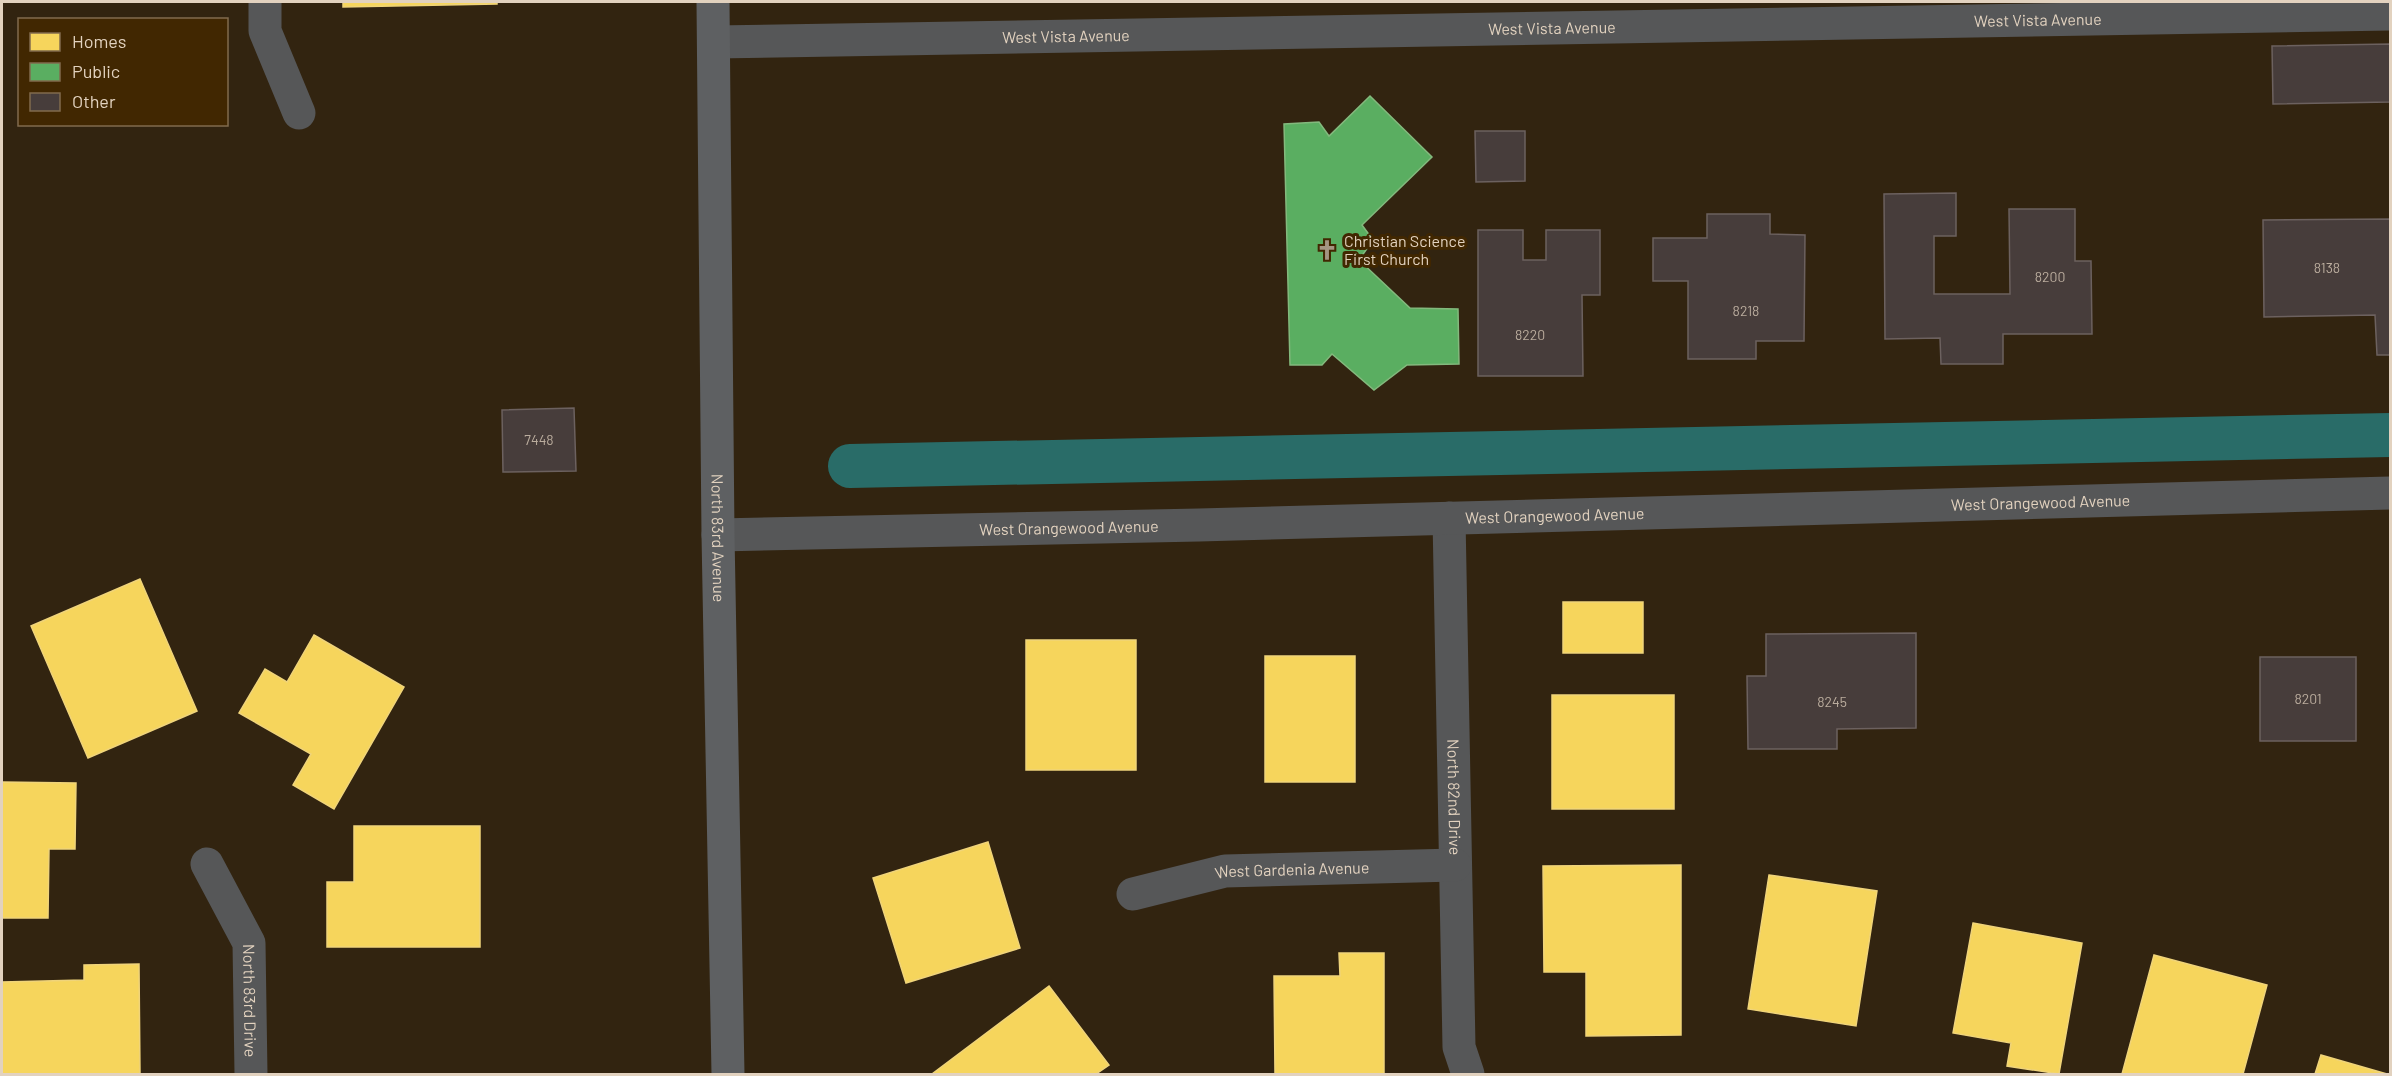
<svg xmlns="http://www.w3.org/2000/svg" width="2392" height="1076" font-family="Barlow,sans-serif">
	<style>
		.homes { fill: #f6d55c; stroke: #f0d47a; stroke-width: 1.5 }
		.public { fill: #5aae61; stroke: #83b97d; stroke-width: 1.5 }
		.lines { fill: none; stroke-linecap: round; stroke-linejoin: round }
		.canal { stroke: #296c68; stroke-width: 44 }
		.building { fill: #473d3b; stroke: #6c615f; stroke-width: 1.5 }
		.minor { stroke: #565758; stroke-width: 33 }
		.tertiary { stroke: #565758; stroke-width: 33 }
		.secondary { stroke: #5e6062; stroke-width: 33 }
		.labels { text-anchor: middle; stroke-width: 6; stroke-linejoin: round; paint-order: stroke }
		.number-label { font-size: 14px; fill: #bbad9e }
		.street-label { font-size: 16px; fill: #e2d2bf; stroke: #412701 }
		.poi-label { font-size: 16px; fill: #e2d2bf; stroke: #412701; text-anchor: start }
	</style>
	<rect width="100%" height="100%" fill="#322410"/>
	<g class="homes">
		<path d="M343 2H497V4L343 7Z"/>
		<path d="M140 579 197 711 88 758 31 626Z"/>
		<rect x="1563" y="602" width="80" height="51"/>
		<path d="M314 635 404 687 334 809 293 785 311 754 239 713 265 669 287 682Z"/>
		<rect x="1026" y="640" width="110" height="130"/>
		<rect x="1265" y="656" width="90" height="126"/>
		<rect x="1552" y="695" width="122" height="114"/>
		<path d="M2 782 76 783 75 849H49L48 918H2Z"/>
		<path d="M354 826H480V947H327V882H354Z"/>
		<path d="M988 842 1020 948 906 983 873 878Z"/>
		<path d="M1681 865V1035L1586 1036V972H1544L1543 866Z"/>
		<path d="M1769 875 1877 891 1856 1026 1748 1009Z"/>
		<path d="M1973 923 2082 943 2059 1074 2007 1066 2011 1043 1953 1033Z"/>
		<path d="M1339 953H1384V1074H1275L1274 976H1340Z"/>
		<path d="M2154 955 2267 985 2243 1074H2122Z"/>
		<path d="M139 964 140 1074H2V982L84 980V965Z"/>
		<path d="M1049 986 1109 1065 1096 1074H932Z"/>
		<path d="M2321 1055 2387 1074H2315Z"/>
	</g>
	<path class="public" d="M1370 96 1432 157 1362 225 1373 240 1359 260 1410 308 1458 309 1459 364 1407 365 1374 390 1332 354 1322 365H1290L1284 124 1319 122 1329 136Z"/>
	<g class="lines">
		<path class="canal" d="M850 466 2390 435"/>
	</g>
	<g class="building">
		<path d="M2390 44V102L2273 104 2272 46Z"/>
		<path d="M1475 131H1525V181L1476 182Z"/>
		<path d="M1956 193V236H1934V294H2010L2009 209H2075V261H2091L2092 334H2003V364H1941L1940 338 1885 339 1884 194Z"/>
		<path d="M1707 214H1770V234L1805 235 1804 341H1756V359H1688V281H1653V238H1707Z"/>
		<path d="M2390 219V355H2377L2375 315 2264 317 2263 220Z"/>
		<path d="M1478 230H1523V260H1546V230H1600V295H1582L1583 376H1478Z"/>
		<path d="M574 408 576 471 503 472 502 410Z"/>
		<path d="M1916 633V728L1837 729V749H1748L1747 676H1766V634Z"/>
		<rect x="2260" y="657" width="96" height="84"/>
	</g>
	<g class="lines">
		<g class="minor">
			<path d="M265 2V31L299 113"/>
			<path id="s1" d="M714 42 2390 14"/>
			<path id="s2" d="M1449 518 1459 1047 1468 1074"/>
			<path id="s3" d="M207 864 249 943 251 1074"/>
			<path id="s4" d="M1133 894 1225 871 1455 865"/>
		</g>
		<path class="tertiary" id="s5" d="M718 535 1199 525 2390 493"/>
		<path class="secondary" id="s6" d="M713 2 718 535 728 1074"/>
	</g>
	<defs>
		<g id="church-bare" transform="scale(1.62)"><path d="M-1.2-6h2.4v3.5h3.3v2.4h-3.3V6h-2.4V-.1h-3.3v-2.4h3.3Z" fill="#a49582" stroke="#412701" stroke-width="2.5" paint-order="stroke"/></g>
	</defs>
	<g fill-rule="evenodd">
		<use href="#church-bare" x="1327" y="250"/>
	</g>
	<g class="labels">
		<g class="number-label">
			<text x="2327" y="273">8138</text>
			<text x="2050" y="282">8200</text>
			<text x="1746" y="316">8218</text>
			<text x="1530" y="340">8220</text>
			<text x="539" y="445">7448</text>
			<text x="2308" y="704">8201</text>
			<text x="1832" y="707">8245</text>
		</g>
		<g class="street-label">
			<text dy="6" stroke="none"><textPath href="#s1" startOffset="1324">West Vista Avenue</textPath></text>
			<text dy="6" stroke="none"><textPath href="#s1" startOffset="838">West Vista Avenue</textPath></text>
			<text dy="6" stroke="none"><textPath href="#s1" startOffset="352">West Vista Avenue</textPath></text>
			<text dy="6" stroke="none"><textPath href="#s5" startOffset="1323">West Orangewood Avenue</textPath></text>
			<text dy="6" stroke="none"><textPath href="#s5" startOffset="837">West Orangewood Avenue</textPath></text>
			<text dy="6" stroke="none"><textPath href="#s5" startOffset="351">West Orangewood Avenue</textPath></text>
			<text dy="6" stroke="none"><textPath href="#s6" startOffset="536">North 83rd Avenue</textPath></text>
			<text dy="6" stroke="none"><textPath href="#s2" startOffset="279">North 82nd Drive</textPath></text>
			<text dy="6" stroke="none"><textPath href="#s4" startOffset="162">West Gardenia Avenue</textPath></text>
			<text dy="6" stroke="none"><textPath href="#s3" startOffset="147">North 83rd Drive</textPath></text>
		</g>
		<g class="poi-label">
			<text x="1344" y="247">Christian Science<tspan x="1344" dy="18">First Church</tspan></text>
		</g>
	</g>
	<rect width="2392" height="1076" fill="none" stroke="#e2d2bf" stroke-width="6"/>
	<rect x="18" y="18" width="210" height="108" fill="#412701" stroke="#816b4d" stroke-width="1.5"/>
	<rect x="30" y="33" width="30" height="18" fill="#f6d55c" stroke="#816b4d" stroke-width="1.5"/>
	<text x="72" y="48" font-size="18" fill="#e2d2bf">Homes</text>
	<rect x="30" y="63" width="30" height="18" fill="#5aae61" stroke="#816b4d" stroke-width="1.5"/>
	<text x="72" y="78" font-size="18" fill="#e2d2bf">Public</text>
	<rect x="30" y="93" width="30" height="18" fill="#473d3b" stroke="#816b4d" stroke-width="1.5"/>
	<text x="72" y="108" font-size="18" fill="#e2d2bf">Other</text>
</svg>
